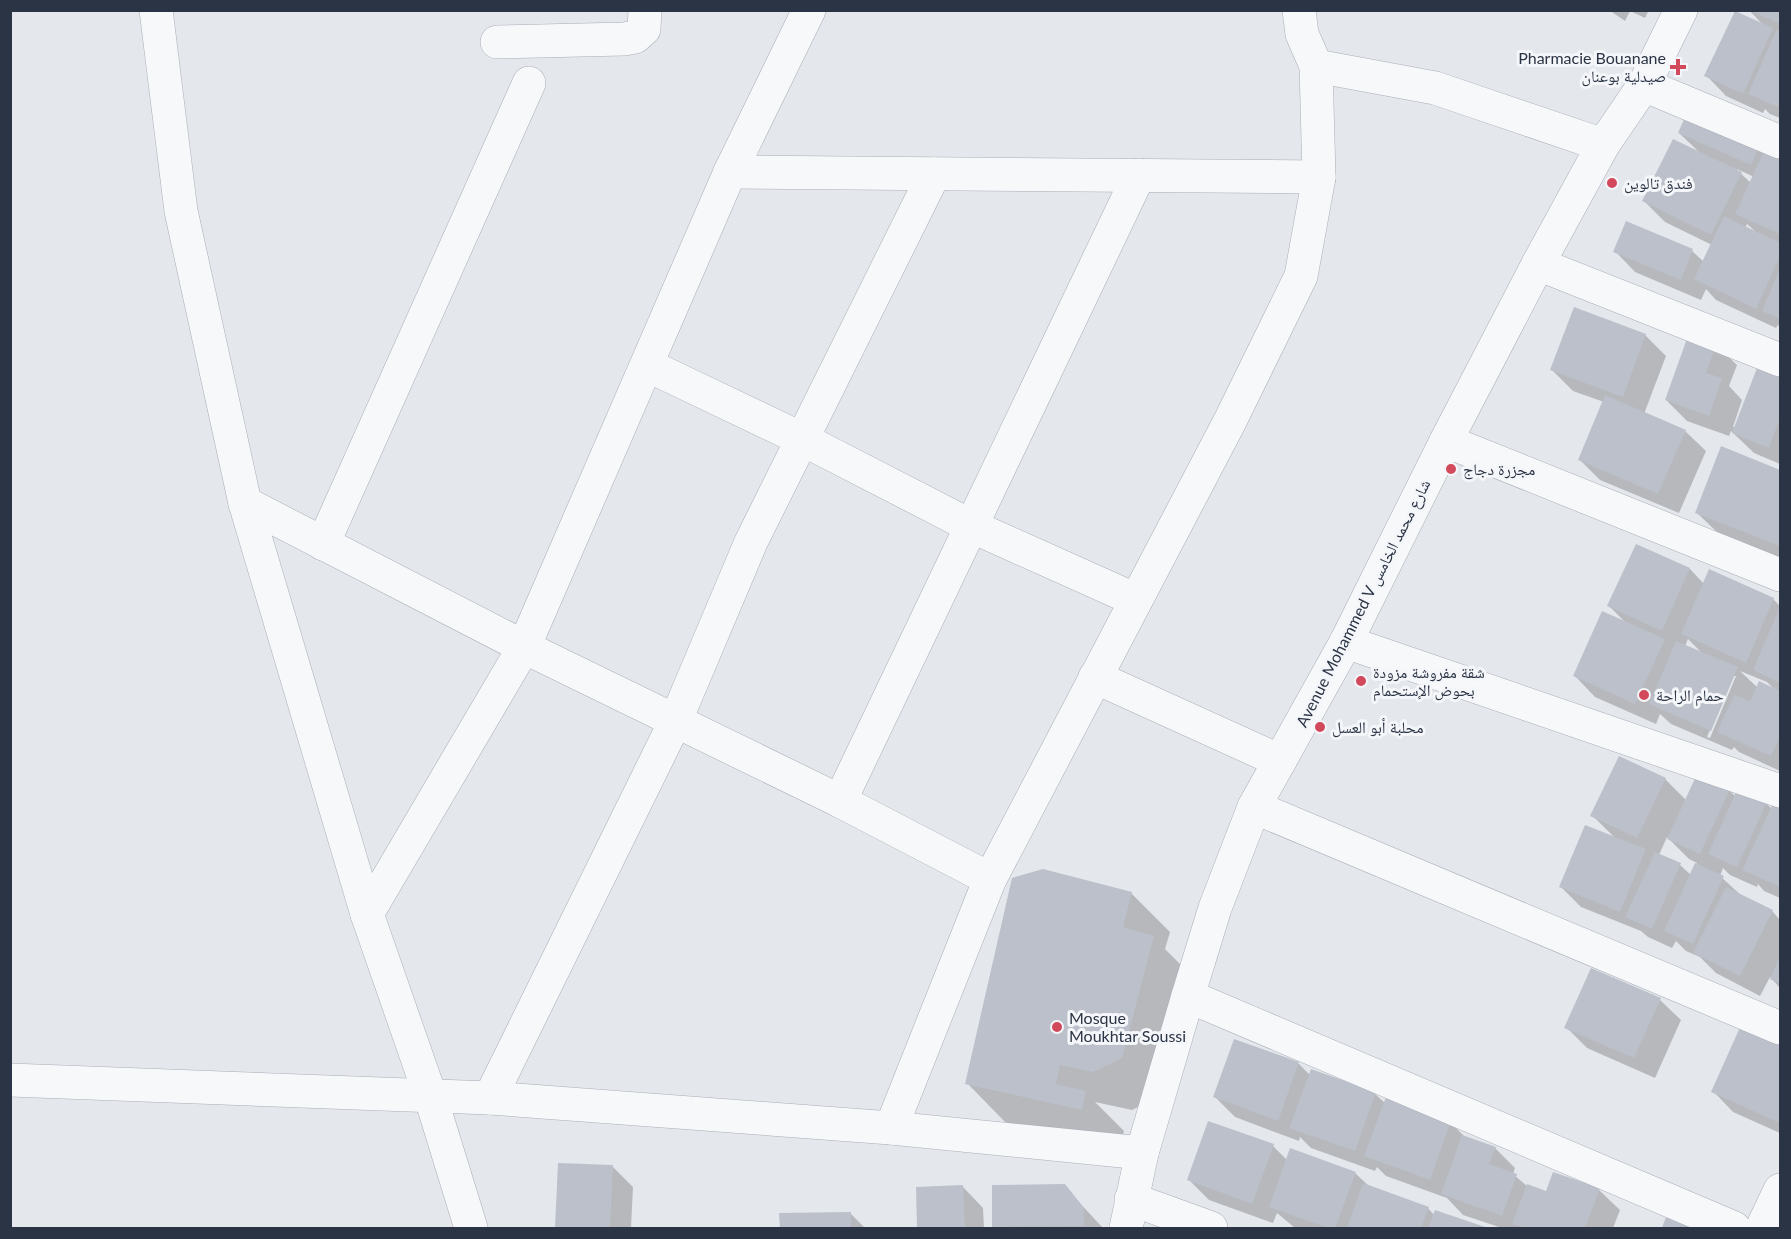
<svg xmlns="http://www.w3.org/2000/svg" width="1791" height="1239" font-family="Lato,'Noto Naskh Arabic',sans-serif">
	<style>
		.shadow { fill: #0003; fill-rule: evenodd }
		.building { fill: #bbc0ca }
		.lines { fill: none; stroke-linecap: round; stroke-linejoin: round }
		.street-casing { stroke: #a9aeb7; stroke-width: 34 }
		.street { stroke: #f7f8fa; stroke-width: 33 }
		.poi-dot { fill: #d1495b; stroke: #f4f6f9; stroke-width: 2 }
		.labels { text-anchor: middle; stroke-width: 6; stroke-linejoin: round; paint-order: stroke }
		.poi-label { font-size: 16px; fill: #2b3445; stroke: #f4f6f9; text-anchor: start }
		.street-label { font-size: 16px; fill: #2b3445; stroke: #f4f6f9 }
	</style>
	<rect width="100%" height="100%" fill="#e4e7ec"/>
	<g class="shadow">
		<path d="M1609 10H1649L1645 18 1630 11 1625 21Z"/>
		<path d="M1749 10H1780V118L1770 114 1765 109 1763 113 1726 96 1706 75 1764 26Z"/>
		<path d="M1679 133 1761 141 1780 160V327L1778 325 1776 328 1716 300 1706 289 1701 300 1635 272 1615 251H1692L1704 262 1712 245 1665 222 1644 201 1699 152ZM1737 169 1754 177 1751 183 1737 170ZM1747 224 1756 232 1745 228Z"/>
		<path d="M1645 335 1666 356 1644 414 1685 431 1706 451 1679 513 1600 480 1580 460 1604 402 1573 391 1552 370Z"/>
		<path d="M1716 345 1737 365 1729 386 1742 400 1733 427H1735L1758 370 1780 379V464L1754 453 1731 431 1729 436 1687 421 1666 400Z"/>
		<path d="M1722 448 1780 471V558L1718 533 1697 513Z"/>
		<path d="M1636 546 1690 569 1704 584 1773 599 1780 606V771L1739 752 1734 747 1732 750 1671 724 1660 714 1656 724 1595 697 1575 676 1626 623 1609 606ZM1688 639 1702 653 1685 646ZM1740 671 1767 682 1774 689 1758 688ZM1733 676H1736L1710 738 1707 737Z"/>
		<path d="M1665 779 1687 801 1729 790 1736 797 1766 803 1772 809 1780 799V898L1764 891 1758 884 1757 887 1730 875 1723 868 1720 876 1743 897 1772 911 1780 920V988L1770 977 1760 996 1716 973 1700 957 1686 951 1676 941 1672 948 1648 937 1641 931 1581 907 1561 887 1615 838 1592 815ZM1667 837 1689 859 1697 863 1691 875 1680 865 1659 855Z"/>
		<path d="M1131 893 1170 932 1165 949 1191 975 1160 1096 1132 1110 1095 1102 1124 1131 1120 1148 1005 1122 967 1083Z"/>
		<path d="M1660 1000 1681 1020 1655 1078 1587 1048 1566 1027Z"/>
		<path d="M1742 1027 1780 1044V1133L1733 1112 1713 1091Z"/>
		<path d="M1235 1041 1299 1064 1310 1075 1375 1094 1385 1103 1450 1122 1466 1138 1495 1148 1515 1168 1513 1174 1527 1186 1547 1193 1599 1190 1620 1210 1613 1228H1502L1463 1215 1447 1198 1386 1176 1377 1167 1375 1171 1311 1148 1300 1137 1299 1141 1235 1117 1215 1097Z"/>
		<path d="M1273 1146 1287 1160 1355 1173 1370 1187 1428 1208 1434 1215 1436 1212 1484 1228H1295L1277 1213 1273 1223 1209 1200 1189 1180Z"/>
		<path d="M560 1164 613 1167 633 1187 631 1228H556Z"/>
		<path d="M1064 1186 1103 1228H996L994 1227Z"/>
		<path d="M963 1187 983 1208 984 1228H918L917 1188Z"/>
		<path d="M850 1213 865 1228H781V1214Z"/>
	</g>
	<g class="building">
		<path d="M1749 10H1780V24Z"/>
		<path d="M1735 11 1773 28 1743 94 1704 76Z"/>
		<path d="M1777 29 1780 31V102L1778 107 1748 94Z"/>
		<path d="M1689 108 1762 140 1751 165 1678 133Z"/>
		<path d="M1673 139 1742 172 1711 235 1642 201Z"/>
		<path d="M1764 151 1780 158V234L1735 214Z"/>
		<path d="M1724 216 1780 243V256L1756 309 1694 279Z"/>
		<path d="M1626 221 1693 249 1681 280 1613 252Z"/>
		<path d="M1780 269V319L1762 311Z"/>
		<path d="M1574 307 1646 334 1623 397 1550 370Z"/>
		<path d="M1689 333 1717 343 1706 373 1722 378 1709 416 1665 400Z"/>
		<path d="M1757 368 1780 378V418L1769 448 1732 433Z"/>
		<path d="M1605 395 1686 430 1658 494 1578 460Z"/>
		<path d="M1721 446 1780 470V546L1695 513Z"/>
		<path d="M1636 544 1690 568 1662 631 1607 606Z"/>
		<path d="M1709 569 1774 598 1746 663 1681 634Z"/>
		<path d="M1780 607V683L1753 670Z"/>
		<path d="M1602 611 1665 639 1635 704 1573 676Z"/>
		<path d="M1676 641 1738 667 1711 731 1649 704Z"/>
		<path d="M1759 681 1780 691V736L1771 756 1717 732 1734 695 1750 701Z"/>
		<path d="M1619 756 1666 778 1637 838 1590 816Z"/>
		<path d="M1697 774 1730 789 1700 854 1667 839Z"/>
		<path d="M1738 788 1767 802 1737 867 1708 854Z"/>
		<path d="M1777 795 1780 797V887L1742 870Z"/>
		<path d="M1585 825 1646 849 1620 912 1559 887Z"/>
		<path d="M1655 852 1681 863 1652 929 1625 917Z"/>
		<path d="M1695 863 1724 876 1693 944 1664 931Z"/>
		<path d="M1043 869 1132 892 1123 927 1154 936 1122 1058 1093 1072 1060 1065 1056 1084 1086 1091 1082 1110 965 1084 1012 878Z"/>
		<path d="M1726 887 1773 910 1740 976 1693 953Z"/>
		<path d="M1780 956V984L1770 979Z"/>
		<path d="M1591 968 1661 998 1634 1058 1564 1028Z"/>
		<path d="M1741 1025 1780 1043V1123L1711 1092Z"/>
		<path d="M1234 1039 1299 1062 1278 1121 1213 1097Z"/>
		<path d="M1311 1069 1376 1092 1355 1151 1289 1128Z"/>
		<path d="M1386 1097 1451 1121 1430 1180 1364 1156Z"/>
		<path d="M1208 1121 1274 1144 1252 1204 1187 1180Z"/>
		<path d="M1462 1135 1496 1147 1489 1164 1517 1174 1502 1216 1441 1194Z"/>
		<path d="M1290 1148 1356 1172 1335 1228H1328L1269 1207Z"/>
		<path d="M558 1163 613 1165 610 1228H555Z"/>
		<path d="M1553 1172 1600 1188 1585 1228H1526L1512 1224 1527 1184 1546 1191Z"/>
		<path d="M1363 1183 1429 1207 1421 1228H1347Z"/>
		<path d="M1065 1184 1084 1208V1226L992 1227V1185Z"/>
		<path d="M963 1185 965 1228H917L916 1187Z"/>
		<path d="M1435 1210 1488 1228H1428Z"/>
		<path d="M851 1212V1228H780L779 1213Z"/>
		<path d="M1666 1217 1697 1228H1662Z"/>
	</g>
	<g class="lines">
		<g class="street-casing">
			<g id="street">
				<path d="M156 10 181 211 245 503 367 914 430 1095 471 1228"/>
				<path d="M497 42 624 39 635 37 644 29 645 10"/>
				<path d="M1316 66 1435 88 1603 145"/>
				<path d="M1644 85 1780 142"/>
				<path d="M730 172 1319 177"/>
				<path d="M1538 264 1780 360"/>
				<path d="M647 365 802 439 971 526 1136 600"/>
				<path d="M1446 441 1780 575"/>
				<path d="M245 503 524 647 840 801 990 879"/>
				<path d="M323 544 529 83"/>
				<path d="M1346 642 1780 791"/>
				<path d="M1095 677 1280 761"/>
				<path d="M840 801 1139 175"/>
				<path d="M1254 807 1780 1028"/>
				<path d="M367 914 524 647 730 172 809 10"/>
				<path d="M1188 996 1734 1228"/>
				<path d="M10 1080 490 1098 891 1128 1142 1153"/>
				<path d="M490 1098 675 722 751 542 934 174"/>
				<path d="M891 1128 990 879 1230 421 1301 276 1319 177 1316 66 1302 34 1299 10"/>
				<path d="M1131 1199 1211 1228"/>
				<path d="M1126 1228 1142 1153 1188 996 1215 908 1254 807 1346 642 1446 441 1538 264 1603 145 1644 85 1681 10"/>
				<path d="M1762 1228 1780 1190"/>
			</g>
		</g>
		<use href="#street" class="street"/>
	</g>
	<g class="poi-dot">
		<path d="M1675 58h6v6h6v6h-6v6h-6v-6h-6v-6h6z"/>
		<circle cx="1612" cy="183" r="6"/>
		<circle cx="1451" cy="469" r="6"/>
		<circle cx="1361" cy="681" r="6"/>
		<circle cx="1644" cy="695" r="6"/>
		<circle cx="1320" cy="727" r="6"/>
		<circle cx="1057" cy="1027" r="6"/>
	</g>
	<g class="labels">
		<g class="poi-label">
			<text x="1666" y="64" text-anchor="end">Pharmacie Bouanane<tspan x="1666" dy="18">صيدلية بوعنان</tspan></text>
			<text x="1624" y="189">فندق تالوين</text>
			<text x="1463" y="475">مجزرة دجاج</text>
			<text x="1373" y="678">شقة مفروشة مزودة<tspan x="1373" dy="18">بحوض الإستحمام</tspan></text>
			<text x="1656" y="701">حمام الراحة</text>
			<text x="1332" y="733">محلبة أبو العسل</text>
			<text x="1069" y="1024">Mosque<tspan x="1069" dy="18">Moukhtar Soussi</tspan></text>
		</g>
		<g class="street-label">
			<text transform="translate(1363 603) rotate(-63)" y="6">Avenue Mohammed V شارع محمد الخامس</text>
		</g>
	</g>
	<rect width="1791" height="1239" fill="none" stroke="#2b3445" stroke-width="24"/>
</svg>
